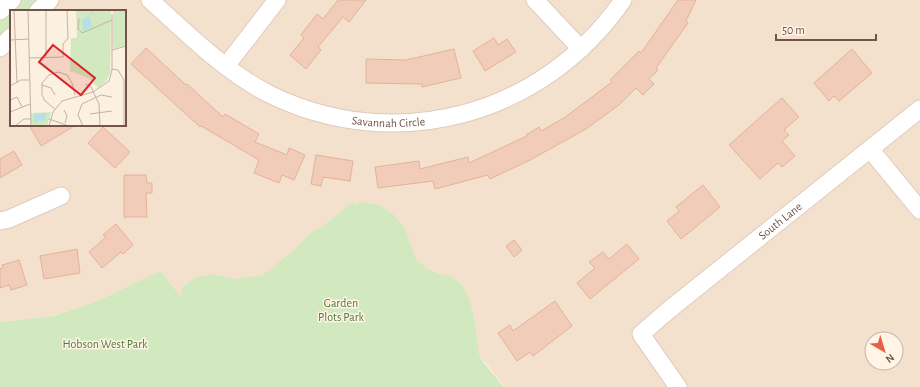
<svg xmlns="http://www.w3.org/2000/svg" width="920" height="387" font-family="'Alegreya Sans',sans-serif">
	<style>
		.residential { fill: #f3e1ce; fill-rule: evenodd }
		.green { fill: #d2e9bf }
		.building { fill: #f1ccb8; stroke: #e4b298 }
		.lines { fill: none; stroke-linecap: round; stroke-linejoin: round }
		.minor-casing { stroke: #e0cbbc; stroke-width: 19 }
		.minor { stroke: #fff; stroke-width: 17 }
		.labels { text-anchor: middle; stroke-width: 3; stroke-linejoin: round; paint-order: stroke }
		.street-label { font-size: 12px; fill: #725548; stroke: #fff4e6 }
		.park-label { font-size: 12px; fill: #537840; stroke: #fff4e6 }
		.inset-road { fill: none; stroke: #c5b2a3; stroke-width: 1 }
		.view { fill: #d62828; fill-opacity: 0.15; stroke: #d62828; stroke-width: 2 }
		.inset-edge { fill: none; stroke: #725548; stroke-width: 2 }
	</style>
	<rect width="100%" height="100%" fill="#fcf0e0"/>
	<path class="residential" d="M0 0H920V387H505L433 297 202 323 126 288 100 300 52 316 0 322ZM11 11H125V125H11ZM872 339H896V363H872Z"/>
	<g class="green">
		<path d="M22 0H40L28 11H11V27L0 37V21Z"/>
		<path d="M353 202 356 205 363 202 379 205 394 215 405 229 416 259 427 269 439 274 451 276 461 284 469 298 474 317 479 354 484 363 504 387H0V322L53 316 100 300 160 271 181 297 182 288 194 278 213 274 235 279 263 275 294 250 312 232 322 227Z"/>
	</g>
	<g class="building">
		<path d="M338 0H366L349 22 343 17 318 47 321 50 306 69 290 55 304 38 301 35 317 14 323 19Z"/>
		<path d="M678 0H696L686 21 688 23 656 68 658 70 649 79 654 84 643 95 636 88 620 104 586 129 530 160 490 179 488 175 435 189 433 181 378 188 375 167 419 161 420 169 468 157 469 163 527 136 526 135 539 127 541 131 564 118 612 82 610 80 639 51 641 53Z"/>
		<path d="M494 38 498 45 507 39 516 52 485 71 473 51Z"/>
		<path d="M146 48 186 85 187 84 223 117 225 114 259 134 255 142 287 155 289 148 305 155 294 180 282 175 279 183 254 173 259 160 201 126 200 127 131 64Z"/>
		<path d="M454 49 461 78 422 87V84L366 83V59L406 60Z"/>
		<path d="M852 49 872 73 839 101 834 96 829 101 814 83Z"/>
		<path d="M782 98 799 117 784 130 789 135 782 141 795 156 782 167 778 163 760 179 729 145Z"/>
		<path d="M29 125H76L41 146Z"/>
		<path d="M103 127 130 152 115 168 88 143Z"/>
		<path d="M14 151 22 165 0 178V159Z"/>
		<path d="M316 155 353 161 350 181 323 177 321 186 311 184Z"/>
		<path d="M124 175H146L147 183H152V193H146L147 217H124Z"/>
		<path d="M703 185 720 207 681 239 667 221 679 211 676 207Z"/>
		<path d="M116 224 133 245 123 254 121 252 102 268 89 252 106 237 103 235Z"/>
		<path d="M514 240 522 250 514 257 506 246Z"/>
		<path d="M627 244 639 259 590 299 577 283 595 268 589 262 603 252 609 259Z"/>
		<path d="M77 249 80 273 44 279 40 256Z"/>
		<path d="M19 260 27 285 11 290 9 285 0 288V269L3 268 2 265Z"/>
		<path d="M555 301 572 326 533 356 530 352 517 361 498 333 510 325 513 331Z"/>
	</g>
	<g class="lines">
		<g class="minor-casing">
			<g id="minor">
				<path id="s1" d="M150 0C187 33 224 71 269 94 395 156 543 116 623 0"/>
				<path d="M535 0 581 49"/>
				<path d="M0 11 12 0"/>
				<path d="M38 11 50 0"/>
				<path d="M0 48 11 37"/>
				<path d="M226 66 277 0"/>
				<path d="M870 149 920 210"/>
				<path d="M0 221 9 219 61 196"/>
				<path id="s2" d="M678 387 641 334 670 309 920 109"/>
			</g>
		</g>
		<use href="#minor" class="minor"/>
	</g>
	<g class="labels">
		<g class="street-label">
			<text dy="4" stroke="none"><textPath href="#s1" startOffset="276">Savannah Circle</textPath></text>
			<text dy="4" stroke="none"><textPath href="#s2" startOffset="244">South Lane</textPath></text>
		</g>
		<g class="park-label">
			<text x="341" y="307">Garden<tspan x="341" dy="14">Plots Park</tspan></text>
			<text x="105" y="348">Hobson West Park</text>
		</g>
	</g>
	<g transform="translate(10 10)">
		<rect width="116" height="116" fill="#fcf0e0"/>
		<path d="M66 0H101L100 64 96 71 88 78 80 69 60 61 61 28H67ZM103 0H116V35L103 39ZM41 102 37 116H21V103Z" fill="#d2e9bf"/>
		<path d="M82 0 83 2 79 8 83 17 73 21 72 10 80 5ZM37 103 35 110 24 112V104Z" fill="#b5e0e5"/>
		<path class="inset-road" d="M4 0 7 73M18 0 21 116M36 0V47M69 9 68 19 72 23 102 10M0 30 19 29M102 40 116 36M19 48 53 47V34L58 28 57 0M102 59 108 60 114 70V116M75 74 81 77 89 94 90 116M32 75 41 78 45 85M0 76 11 70H20M0 90 7 87 12 97M45 99 35 91 32 85V73L39 65 48 62 57 65 62 73 65 85M54 100 57 106 55 113M0 102 20 94M80 104 102 101M39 109 59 116M5 116 14 109H21M39 116 43 102 52 91 83 82 99 71 102 60V4M73 116 68 105 72 94 91 85 102 87"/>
		<path class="view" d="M43 35 85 68 71 85 29 52Z"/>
		<rect width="116" height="116" class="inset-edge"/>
	</g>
	<g transform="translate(884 351) rotate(142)"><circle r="19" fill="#fff4e6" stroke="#c7b4a7"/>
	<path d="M0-3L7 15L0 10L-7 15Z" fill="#e66145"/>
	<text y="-6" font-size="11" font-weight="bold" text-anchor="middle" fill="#725548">N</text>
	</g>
	<path d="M776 34v6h100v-6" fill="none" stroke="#725548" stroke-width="2"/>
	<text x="782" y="34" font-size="12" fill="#725548" stroke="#fff4e6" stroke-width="3" paint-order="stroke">50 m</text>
</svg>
